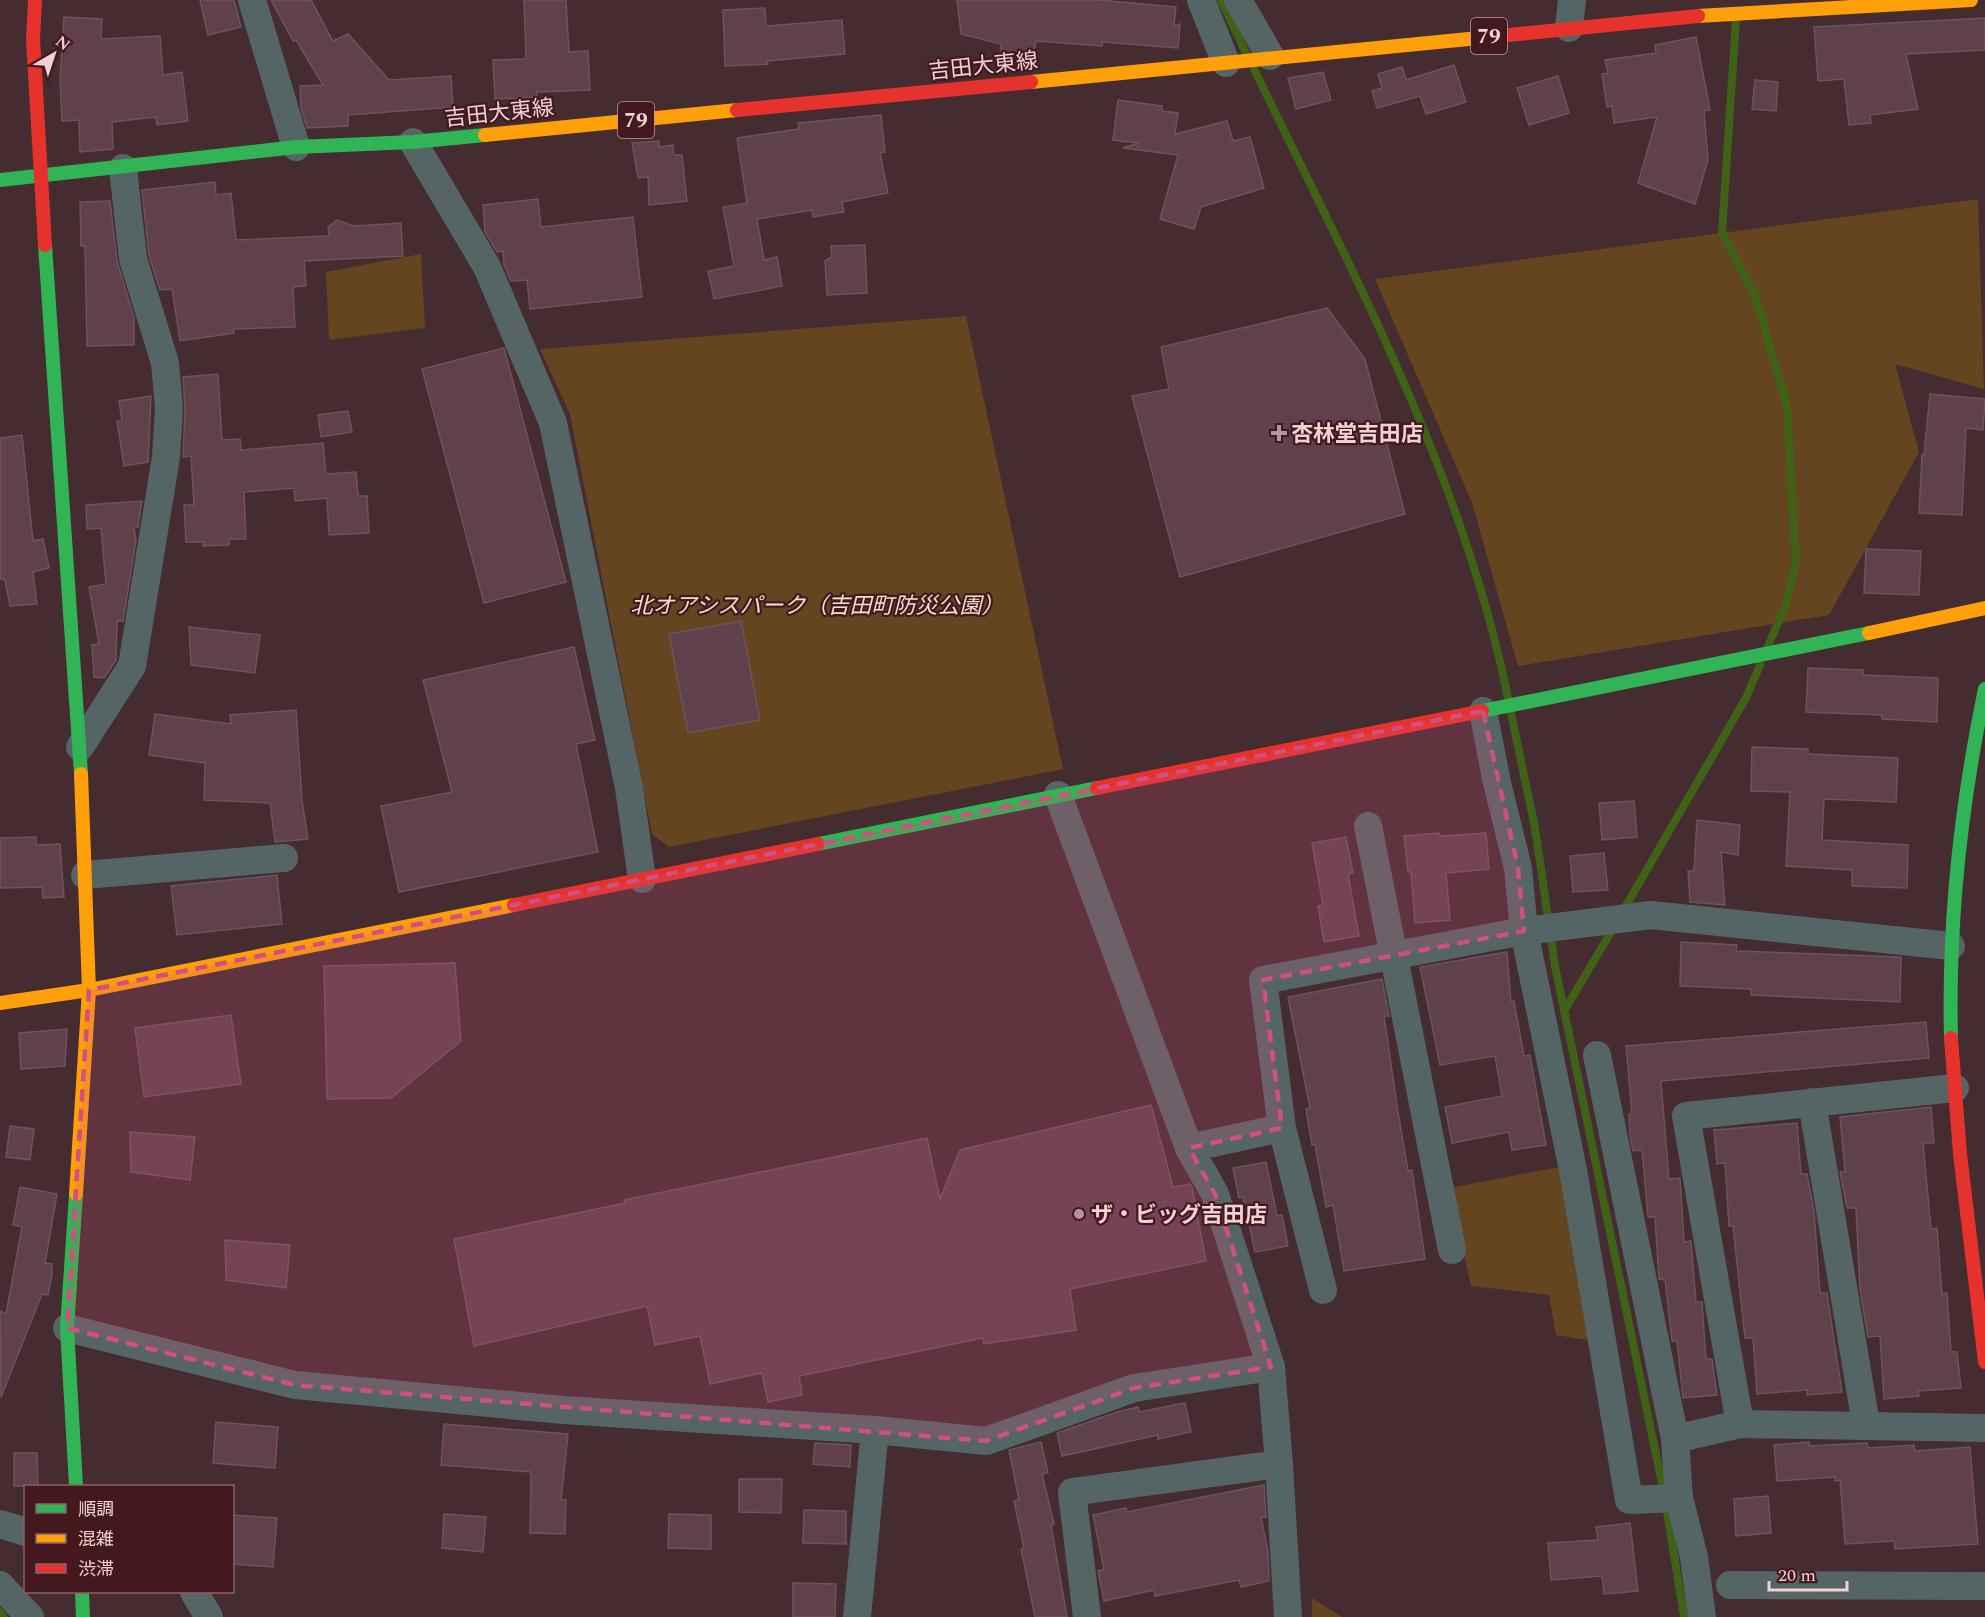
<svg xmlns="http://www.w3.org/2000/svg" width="1985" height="1617" font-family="Spectral,'Noto Sans JP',serif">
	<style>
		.green { fill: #64451f }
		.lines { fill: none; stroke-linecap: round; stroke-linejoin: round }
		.stream { stroke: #3f6217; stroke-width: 8 }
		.building { fill: #60404d; stroke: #69555a; stroke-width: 1.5 }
		.street { stroke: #556565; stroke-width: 28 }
		.fast { stroke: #30b455; stroke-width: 14 }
		.slow { stroke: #ff9f0a; stroke-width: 14 }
		.jam { stroke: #e5322d; stroke-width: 14 }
		.marked { fill: #d0507f; fill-opacity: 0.2; stroke: #d0507f; stroke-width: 4.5; stroke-dasharray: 12 8; stroke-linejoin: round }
		.poi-dot { fill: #b4979b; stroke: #44181f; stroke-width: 2 }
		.labels { text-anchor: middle; stroke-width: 4.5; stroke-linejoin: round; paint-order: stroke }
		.shield { fill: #44181f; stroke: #bc9a9e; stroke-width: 1.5 }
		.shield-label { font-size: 21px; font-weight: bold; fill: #f0d1d4 }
		.street-label { font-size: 22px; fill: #f0d1d4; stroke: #44181f }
		.poi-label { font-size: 22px; font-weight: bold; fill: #f0d1d4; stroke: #44181f; text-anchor: start }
		.park-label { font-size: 22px; font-style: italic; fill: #f2e0ca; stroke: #44181f }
	</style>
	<rect width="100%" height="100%" fill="#442c30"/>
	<g class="green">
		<path d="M1978 199 1984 389 1895 364 1919 452 1829 615 1518 666 1472 503 1375 279Z"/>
		<path d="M421 254 425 328 329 340 326 272Z"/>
		<path d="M966 316 1063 769 669 847 652 834 570 414 540 349Z"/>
		<path d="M1559 1167 1593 1341 1556 1335 1549 1295 1471 1286 1449 1188Z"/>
		<path d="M1312 1598 1342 1617H1312Z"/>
	</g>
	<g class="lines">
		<g class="stream">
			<path d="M1221 0 1246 53"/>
			<path d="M1736 19 1722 232 1756 298 1787 407 1796 562 1785 607 1768 646"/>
			<path d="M1254 69C1352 272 1463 475 1508 698"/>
			<path d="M1511 713 1535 828 1555 966 1664 1493"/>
			<path d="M1623 911 1746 698 1760 665"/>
			<path d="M1564 1011 1614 927"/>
			<path d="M1666 1505 1684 1617"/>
			<path d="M0 1612 4 1617"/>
		</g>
	</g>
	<g class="building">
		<path d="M200 0H234L241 27 208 35Z"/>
		<path d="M271 0H311L333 41 348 34 389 80 451 76 453 107 348 115V126L307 128 301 108 300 86 323 85 296 40 293 41Z"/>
		<path d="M524 0H566L569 52 588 51 590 90 537 92V97L495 99 493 60 526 59Z"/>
		<path d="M957 0H1099L1176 7 1174 26 1180 24 1178 48 1102 42V46L1036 41 1032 59 1001 52V44L961 34Z"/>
		<path d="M765 8 766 26 842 20 845 54 767 61 768 64 725 66 723 10Z"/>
		<path d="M64 17 102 19 101 39 160 36 163 75 182 72 188 121 157 125 156 117 112 122 113 149 80 152 79 120 62 121 60 79Z"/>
		<path d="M1985 18V50L1906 54 1918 109 1870 115 1871 123 1849 125 1844 79 1818 81 1814 27Z"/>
		<path d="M1696 37 1710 110 1704 111 1708 160 1695 204 1638 183 1657 117 1614 123 1612 106 1607 107 1602 74 1608 73 1605 60 1656 53 1655 45Z"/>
		<path d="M1454 65 1466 102 1426 114 1420 96 1377 108 1372 91 1382 88 1378 74 1402 67 1406 80Z"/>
		<path d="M1323 72 1331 100 1296 109 1288 78Z"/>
		<path d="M1558 76 1569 113 1529 125 1517 88Z"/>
		<path d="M1755 80 1778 82 1776 111 1752 109Z"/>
		<path d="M1118 100 1162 106V111L1178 113 1175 134 1227 121 1233 141 1250 137 1264 188 1201 207 1194 229 1160 219 1178 155 1123 148 1138 143 1113 140Z"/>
		<path d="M881 115 885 152 880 153 888 193 842 202 844 212 813 217 812 210 757 219 764 260 777 257 782 286 714 299 708 271 734 266 723 207 747 203 737 138 799 129 798 123Z"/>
		<path d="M659 141V147L673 145 674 155H682L687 201 649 205 648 177 638 178 632 143Z"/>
		<path d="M215 182 216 195 231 193 236 240 329 236 328 227 337 220 354 226 401 223 403 256 304 261 306 286 293 287 295 327 234 329V333L180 341 172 289 160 290 149 256 142 190Z"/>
		<path d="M538 199 541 227 633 217 642 297 530 309 527 280 511 281 504 265 503 251 497 252 485 232 483 205Z"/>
		<path d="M110 201 117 261 134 318V345L87 346 85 246H81L80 202Z"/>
		<path d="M865 245 867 293 827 295 825 261 832 257 831 246Z"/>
		<path d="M1327 308 1365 359 1405 514 1180 577 1132 396 1169 389 1161 347Z"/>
		<path d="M504 348 566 582 484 603 422 369Z"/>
		<path d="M218 374 222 440 240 439 241 450 323 443 326 474 356 472 358 496H367L369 533 329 535 327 498 295 501 294 488 244 492 246 539H229V545L203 546V542H186L184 505H194L191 456 183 457 185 409 183 377Z"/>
		<path d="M1930 394 1985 399 1983 430 1966 428 1962 515 1919 513 1922 455H1924Z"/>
		<path d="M151 396 148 462 124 466 117 421 122 420 119 401Z"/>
		<path d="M348 411 352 432 321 437 318 415Z"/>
		<path d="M22 435 33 541 43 539 49 568 33 572 37 604 10 606 5 580 0 579V438Z"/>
		<path d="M142 501 138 527 134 528 136 540 123 621H117L116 660 104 678 94 677 92 645 99 644 89 587 106 584 101 528 87 529 86 505Z"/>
		<path d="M1866 549 1921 551 1919 595 1864 593Z"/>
		<path d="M741 621 760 720 688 733 669 634Z"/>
		<path d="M189 627 260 635 255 673 191 665Z"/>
		<path d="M574 647 595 740 576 744 598 852 399 892 381 806 452 792 423 680Z"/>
		<path d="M1808 668 1863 670V675L1938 678 1937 722 1882 719V715L1806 712Z"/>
		<path d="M296 710 302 800 308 839 275 842 270 803 204 800 205 763 149 755 155 714 231 724 230 715Z"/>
		<path d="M1752 747 1808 749V754L1898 758 1896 802 1824 799 1822 840 1908 845 1907 888 1852 886V870L1786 866 1790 792 1751 791Z"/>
		<path d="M1634 801 1637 837 1602 840 1599 803Z"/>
		<path d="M1697 820 1740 825 1738 855 1721 852 1725 905 1690 902 1688 871H1694Z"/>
		<path d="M1439 833 1440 836 1486 833 1489 869 1446 873 1450 920 1415 923 1411 872H1408L1404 836Z"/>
		<path d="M36 837V845L60 844 64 897 43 898 42 887 0 888V838Z"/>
		<path d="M1346 837 1353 873 1348 874 1359 936 1324 942 1318 906 1323 905 1312 843Z"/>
		<path d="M1604 853 1608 890 1573 892 1570 856Z"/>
		<path d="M277 875 282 924 177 935 171 886Z"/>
		<path d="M1681 942 1737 945 1736 951 1901 957 1900 1002 1751 995V989L1680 986Z"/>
		<path d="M1507 952 1511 1002 1514 1001 1524 1056 1530 1055 1546 1145 1512 1150 1509 1132 1452 1143 1445 1107 1502 1096 1495 1056 1440 1065 1420 967Z"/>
		<path d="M455 963 461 1041 391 1098 327 1099 324 966Z"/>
		<path d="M1382 979 1389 1016H1384L1398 1112 1408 1171 1412 1170 1425 1259 1344 1271 1333 1205 1326 1207 1315 1144 1312 1145 1306 1109 1310 1108 1288 997Z"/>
		<path d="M231 1015 241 1084 144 1097 135 1028Z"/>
		<path d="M1926 1022 1929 1058 1661 1081 1669 1179 1680 1178 1684 1242 1691 1241 1696 1302H1702L1706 1359H1712L1717 1395 1683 1398 1677 1341H1672L1665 1280 1659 1279 1655 1217H1648L1642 1150 1633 1151 1630 1136 1629 1114H1632L1626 1046Z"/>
		<path d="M67 1029 65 1066 21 1069 19 1033Z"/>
		<path d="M1151 1105 1173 1187 1190 1184 1192 1187 1206 1261 1070 1289 1076 1330 984 1344 983 1338 799 1376 802 1395 768 1402 762 1373 710 1384 700 1336 655 1345 647 1306 474 1346 454 1239 625 1203 624 1200 927 1138 940 1199 960 1150Z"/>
		<path d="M1931 1107 1934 1143H1923L1931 1229 1937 1228 1942 1294 1947 1293 1951 1352H1957L1961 1388 1918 1391 1919 1396 1884 1399 1880 1336 1868 1337 1860 1290 1856 1208H1847L1840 1172H1845L1840 1117Z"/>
		<path d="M1797 1123 1801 1174H1807L1814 1211 1820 1293H1827L1842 1392 1807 1395V1390L1757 1394 1753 1338H1745L1733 1226H1729L1725 1163 1717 1164 1714 1130Z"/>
		<path d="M10 1126 34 1129 30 1160 6 1157Z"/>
		<path d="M130 1132 195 1137 190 1180 131 1172Z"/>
		<path d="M1266 1162 1277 1216 1282 1215 1288 1246 1255 1252 1243 1197 1239 1198 1233 1168Z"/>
		<path d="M20 1187 57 1194 45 1263 52 1264V1275L48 1295 42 1294 1 1397 0 1311 6 1314 22 1227 13 1225Z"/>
		<path d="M225 1240 290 1245 286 1288 226 1280Z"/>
		<path d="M1185 1403 1191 1432 1158 1439V1435L1062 1456 1057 1433 1117 1412 1138 1407 1139 1412Z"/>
		<path d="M216 1422 278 1427 275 1468 213 1463Z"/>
		<path d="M444 1424 568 1434 561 1500H566L565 1534 530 1533 531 1472 441 1465Z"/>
		<path d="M1041 1442 1048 1473 1042 1474 1054 1524 1051 1525 1067 1617H1035L1021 1549 1024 1548 1014 1501 1019 1500 1009 1450Z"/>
		<path d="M1809 1442V1446L1867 1443 1868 1448 1914 1445 1915 1451 1970 1447 1978 1544 1895 1549 1894 1541 1845 1544 1840 1480 1835 1481V1477L1777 1481 1774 1445Z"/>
		<path d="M815 1443 851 1445 850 1467 813 1464Z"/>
		<path d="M14 1453H37L38 1486H14Z"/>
		<path d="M739 1479H782L781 1513 739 1512Z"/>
		<path d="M1264 1485 1266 1517H1261L1268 1551 1269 1581 1241 1587 1239 1580 1155 1596 1154 1590 1104 1601 1098 1571 1104 1569 1093 1515 1126 1508 1127 1512Z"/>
		<path d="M1768 1496 1771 1533 1736 1536 1734 1499Z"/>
		<path d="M804 1510 846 1511V1544L803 1543Z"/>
		<path d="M444 1514 486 1517 483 1552 442 1548Z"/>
		<path d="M669 1514 711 1515V1549L668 1548Z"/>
		<path d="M232 1515 277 1518 273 1567 232 1564Z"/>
		<path d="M1630 1523 1638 1591 1604 1594 1602 1576 1551 1580 1548 1543 1598 1540 1596 1527Z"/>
		<path d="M793 1583 836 1584 835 1617H793Z"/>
	</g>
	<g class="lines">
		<g class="street">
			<path d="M252 0 296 147"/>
			<path d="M1201 0 1226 63"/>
			<path d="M1238 0 1270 56"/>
			<path d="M1569 28 1572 0"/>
			<path d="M413 142 487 267 553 423 629 788 642 879"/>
			<path d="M1483 711 1497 783 1518 868 1524 931 1573 1170 1629 1500 1679 1498 1675 1439"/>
			<path d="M80 747 132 666 166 457 169 408 165 363 133 259 123 168"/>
			<path d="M1058 795 1189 1148"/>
			<path d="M1368 826 1452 1250"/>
			<path d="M85 875 284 858"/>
			<path d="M1597 1055 1675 1439 1740 1424 1985 1428"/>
			<path d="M1812 1102 1866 1424"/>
			<path d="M1282 1128 1189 1148 1215 1194 1271 1367 1279 1464 1288 1617"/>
			<path d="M1323 1290 1282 1128 1263 980 1524 931 1651 915 1951 946"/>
			<path d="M67 1328 295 1385 563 1410 875 1430"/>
			<path d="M1740 1424 1686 1116 1955 1088"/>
			<path d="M1679 1498 1694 1557 1702 1617"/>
			<path d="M0 1524 26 1532"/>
			<path d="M0 1585 30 1617"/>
			<path d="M1730 1585 1985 1586"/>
			<path d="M194 1592 209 1617"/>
			<path d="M857 1617 875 1430 986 1441 1134 1388 1271 1367"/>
			<path d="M1087 1617 1072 1492 1279 1464"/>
		</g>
		<g class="fast">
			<path d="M0 180 296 147 413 142 485 135"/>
			<path d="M45 245 81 774"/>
			<path d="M1482 711 1869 633"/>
			<path d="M818 844 1097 788"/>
			<path d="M1951 1038C1948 920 1961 804 1985 689"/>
			<path d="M76 1194 67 1328 76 1486"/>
			<path d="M82 1592 83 1617"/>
		</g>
		<g class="slow">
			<path d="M1698 16 1971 0"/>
			<path d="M1031 82 1489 37"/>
			<path d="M485 135 737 110"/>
			<path d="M1869 633 1985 608"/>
			<path d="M0 1003 89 990 514 905"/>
			<path d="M76 1194 89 990 81 774"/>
		</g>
		<g class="jam">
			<path d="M35 0 33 39 45 245"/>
			<path d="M1489 37 1698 16"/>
			<path d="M737 110 1031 82"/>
			<path d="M1097 788 1482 711"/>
			<path d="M514 905 818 844"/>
			<path d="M1951 1038 1960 1154 1985 1362"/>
		</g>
	</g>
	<path class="marked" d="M1483 711 1518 868 1524 931 1263 980 1282 1128 1189 1148 1215 1194 1271 1367 1134 1388 986 1441 295 1385 67 1328 89 990Z"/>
	<g class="poi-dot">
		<path d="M1276 424h6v6h6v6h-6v6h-6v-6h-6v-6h6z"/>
		<circle cx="1079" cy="1214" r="6"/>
	</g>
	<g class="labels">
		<g class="shield">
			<rect x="1471" y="18" width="36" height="36" rx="4.5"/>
			<rect x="618" y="102" width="36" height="36" rx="4.5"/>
		</g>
		<g class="shield-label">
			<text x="1489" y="43">79</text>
			<text x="636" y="127">79</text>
		</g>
		<g class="street-label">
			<text transform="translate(983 65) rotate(-6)" y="8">吉田大東線</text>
			<text transform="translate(499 112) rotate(-6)" y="8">吉田大東線</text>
		</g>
		<g class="poi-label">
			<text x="1291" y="441">杏林堂吉田店</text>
			<text x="1091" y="1222">ザ・ビッグ吉田店</text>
		</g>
		<g class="park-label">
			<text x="817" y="613">北オアシスパーク（吉田町防災公園）</text>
		</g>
	</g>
	<rect x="24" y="1485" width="210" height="108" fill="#44181f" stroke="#896267" stroke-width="1.5"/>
	<rect x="36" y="1504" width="30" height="9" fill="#30b455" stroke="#896267" stroke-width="1.5"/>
	<text x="78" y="1515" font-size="18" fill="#f0d1d4">順調</text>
	<rect x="36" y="1534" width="30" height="9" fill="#ff9f0a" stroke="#896267" stroke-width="1.5"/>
	<text x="78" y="1545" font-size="18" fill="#f0d1d4">混雑</text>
	<rect x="36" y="1564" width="30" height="9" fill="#e5322d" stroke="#896267" stroke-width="1.5"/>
	<text x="78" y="1575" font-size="18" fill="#f0d1d4">渋滞</text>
	<g transform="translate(54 54) rotate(39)" stroke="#44181f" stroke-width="4.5" paint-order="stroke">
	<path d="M0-4.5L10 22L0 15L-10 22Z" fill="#f0d1d4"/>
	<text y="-9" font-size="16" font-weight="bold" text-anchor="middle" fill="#f0d1d4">N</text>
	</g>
	<path d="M1769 1581v9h78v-9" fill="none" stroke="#f0d1d4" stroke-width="3"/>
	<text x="1778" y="1581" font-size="18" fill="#f0d1d4" stroke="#44181f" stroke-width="4.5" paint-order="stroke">20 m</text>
</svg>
